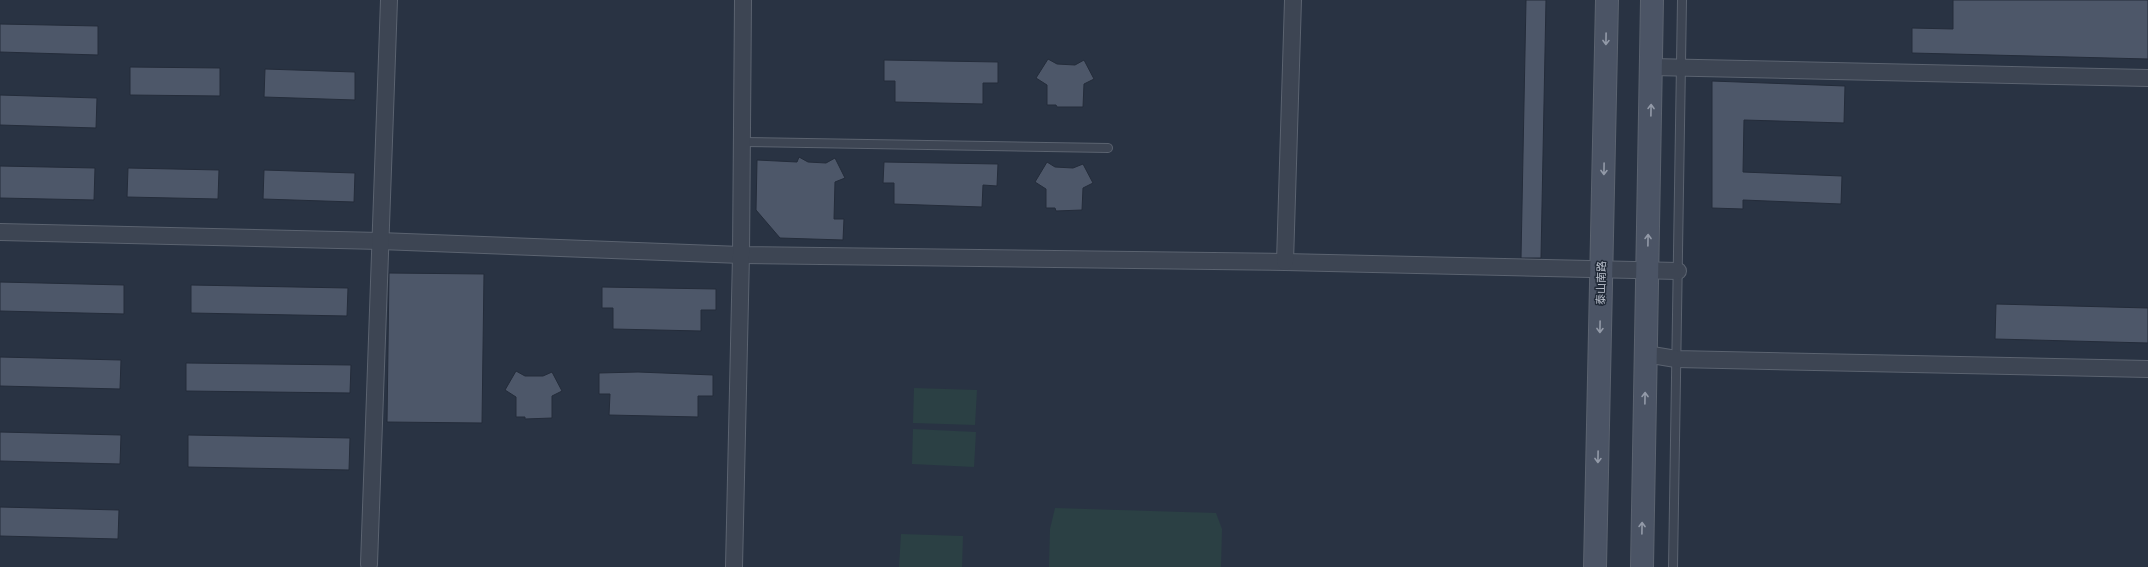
<svg xmlns="http://www.w3.org/2000/svg" width="2148" height="567" font-family="'DM Sans','Noto Sans SC',sans-serif">
	<style>
		.green { fill: #2b4044 }
		.building { fill: #4d5769; stroke: #242c3a }
		.lines { fill: none; stroke-linecap: round; stroke-linejoin: round }
		.lane-casing { stroke: #5b6370; stroke-width: 10 }
		.street-casing { stroke: #5b6370; stroke-width: 18 }
		.secondary-casing { stroke: #5b6370; stroke-width: 24 }
		.lane { stroke: #3d4553; stroke-width: 8 }
		.street { stroke: #3d4553; stroke-width: 16 }
		.secondary { stroke: #4b5465; stroke-width: 22 }
		.oneway { stroke: #939aa8 }
		.labels { text-anchor: middle; stroke-width: 3; stroke-linejoin: round; paint-order: stroke }
		.street-label { font-size: 11px; fill: #bac0cc; stroke: #212a38 }
	</style>
	<rect width="100%" height="100%" fill="#293343"/>
	<g class="green">
		<path d="M914 388 977 390 975 425 913 423Z"/>
		<path d="M913 429 976 432 974 467 912 464Z"/>
		<path d="M1055 508 1216 513 1222 529 1221 567H1049L1050 529Z"/>
		<path d="M901 534 963 536 962 567H899Z"/>
	</g>
	<g class="building">
		<path d="M1526 0H1546L1541 258H1521Z"/>
		<path d="M1953 0H2148V59L1912 53V28L1953 29Z"/>
		<path d="M0 24 98 26V55L0 52Z"/>
		<path d="M1048 59 1057 64 1075 65 1084 60 1094 79 1084 84 1083 107H1057L1056 105H1047V85L1036 78Z"/>
		<path d="M884 60 998 62V83H983V104L895 102V81H884Z"/>
		<path d="M130 67 220 68V96L130 95Z"/>
		<path d="M265 69 355 72V100L264 97Z"/>
		<path d="M1712 81 1845 86 1844 123 1744 120 1743 172 1842 176 1841 204 1743 200V209L1712 208Z"/>
		<path d="M0 95 97 98 96 128 0 125Z"/>
		<path d="M799 157 808 162 826 163 835 158 845 178 835 182 834 219H844L843 240 780 238 756 210 757 160 797 162Z"/>
		<path d="M884 162 998 164 997 186 983 185 982 207 894 204V183H883Z"/>
		<path d="M1047 162 1055 167 1073 168 1083 164 1093 183 1083 188 1082 210 1056 211 1055 208H1046V189L1035 182Z"/>
		<path d="M0 166 95 168 94 200 0 198Z"/>
		<path d="M128 168 219 170 218 199 127 197Z"/>
		<path d="M264 170 355 173 354 202 263 199Z"/>
		<path d="M389 273 484 274 482 423 387 422Z"/>
		<path d="M0 282 124 285V314L0 311Z"/>
		<path d="M191 285 348 288 347 316 191 313Z"/>
		<path d="M602 287 716 289V310H701V331L613 329V308H602Z"/>
		<path d="M1996 304 2148 308V343L1995 339Z"/>
		<path d="M0 357 121 360 120 389 0 386Z"/>
		<path d="M186 363 351 365 350 393 186 391Z"/>
		<path d="M516 371 525 376H543L552 372 562 391 552 396V418L525 419V417H516V397L505 390Z"/>
		<path d="M638 372 713 375V396H698V417L609 415 610 394H599V373Z"/>
		<path d="M0 432 121 435 120 464 0 461Z"/>
		<path d="M188 435 350 438 349 470 188 467Z"/>
		<path d="M0 507 119 510 118 539 0 536Z"/>
	</g>
	<g class="lines">
		<g class="lane-casing">
			<g id="lane">
				<path d="M742 142 1108 148"/>
				<path d="M1673 567 1682 0"/>
			</g>
		</g>
		<g class="street-casing">
			<g id="street">
				<path d="M1652 67 2148 78"/>
				<path d="M0 232 380 241 741 255 1285 262 1678 271"/>
				<path d="M1285 262 1293 0"/>
				<path d="M1646 354 1676 359 2148 369"/>
				<path d="M369 564 389 0"/>
				<path d="M734 567 741 255 743 0"/>
			</g>
		</g>
		<g class="secondary-casing">
			<g id="secondary">
				<path d="M1595 567 1607 0"/>
				<path d="M1642 567 1652 0"/>
			</g>
		</g>
		<use href="#lane" class="lane"/>
		<use href="#street" class="street"/>
		<use href="#secondary" class="secondary"/>
	</g>
	<defs><path id="oneway-shaft" d="M-6 0H5M1.5-3L5.5 0L1.5 3" fill="none" stroke-width="1.6" stroke-linecap="round" stroke-linejoin="round"/></defs>
	<g class="oneway">
		<use href="#oneway-shaft" transform="translate(1606 39) rotate(91)"/>
		<use href="#oneway-shaft" transform="translate(1651 110) rotate(-89)"/>
		<use href="#oneway-shaft" transform="translate(1604 169) rotate(91)"/>
		<use href="#oneway-shaft" transform="translate(1648 240) rotate(-89)"/>
		<use href="#oneway-shaft" transform="translate(1600 327) rotate(91)"/>
		<use href="#oneway-shaft" transform="translate(1645 398) rotate(-89)"/>
		<use href="#oneway-shaft" transform="translate(1598 457) rotate(91)"/>
		<use href="#oneway-shaft" transform="translate(1642 528) rotate(-89)"/>
	</g>
	<g class="labels">
		<g class="street-label">
			<text transform="translate(1601 283) rotate(-89)" y="4">泰山南路</text>
		</g>
	</g>
</svg>
